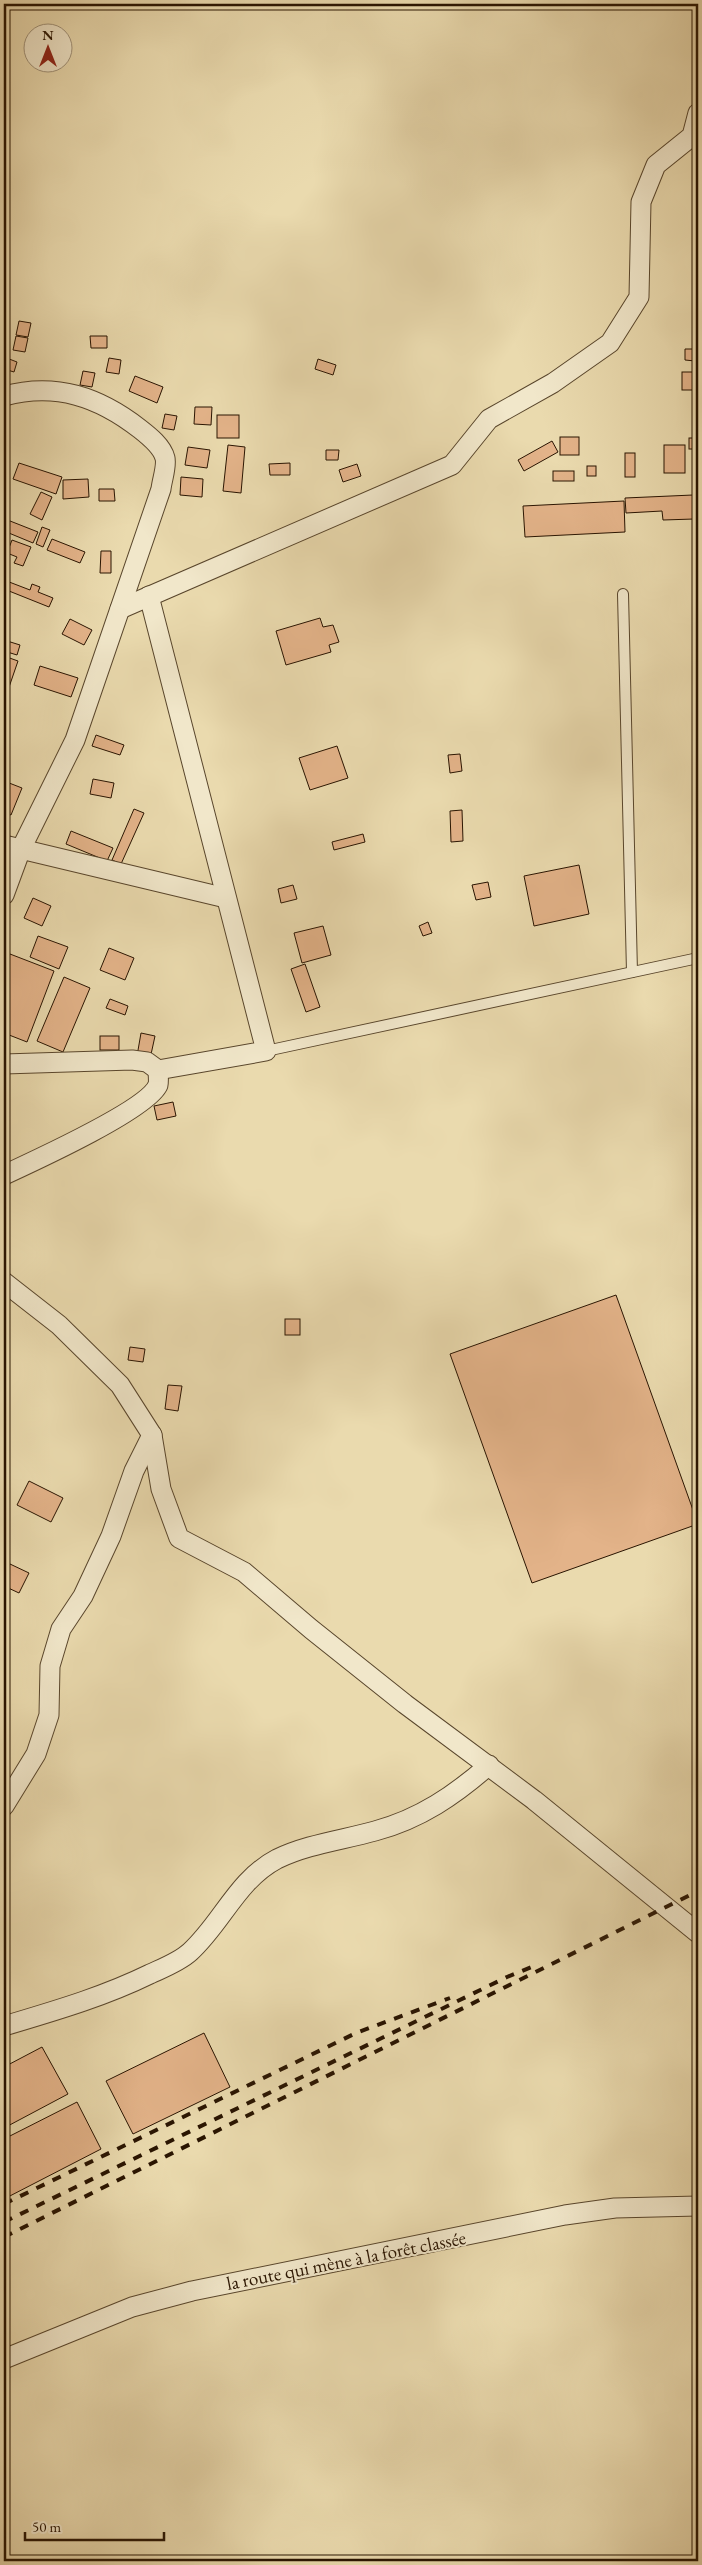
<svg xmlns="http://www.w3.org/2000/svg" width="702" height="2565" font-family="'EB Garamond',serif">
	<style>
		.building { fill: #e3b389; stroke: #291401 }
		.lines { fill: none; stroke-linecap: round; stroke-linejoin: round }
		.service-casing { stroke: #59462c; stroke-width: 12 }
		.minor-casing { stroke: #59462c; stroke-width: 21 }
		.service { stroke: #f1e7ca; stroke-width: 10 }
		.minor { stroke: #f1e7ca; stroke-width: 19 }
		.rail { stroke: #291401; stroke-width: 4; stroke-dasharray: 9 9; stroke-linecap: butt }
		.labels { text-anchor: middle; stroke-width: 4; stroke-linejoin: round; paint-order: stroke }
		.street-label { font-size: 19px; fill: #291401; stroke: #f1e7ca }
	</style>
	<rect width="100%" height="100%" fill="#eadaae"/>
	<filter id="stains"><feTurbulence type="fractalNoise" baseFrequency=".004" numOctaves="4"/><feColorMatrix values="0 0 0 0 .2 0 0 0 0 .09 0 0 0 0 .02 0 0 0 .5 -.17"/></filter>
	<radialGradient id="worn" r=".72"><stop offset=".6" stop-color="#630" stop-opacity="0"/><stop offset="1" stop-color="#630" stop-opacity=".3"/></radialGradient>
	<g class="building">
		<path d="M19 321 31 323 28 337 16 335Z"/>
		<path d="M16 336 28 338 25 352 13 350Z"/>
		<path d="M90 336H107V348H91Z"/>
		<path d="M685 349H695V361L685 360Z"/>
		<path d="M4 357 17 362 14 372 4 369Z"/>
		<path d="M109 358 121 360 119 374 106 372Z"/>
		<path d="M318 359 336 365 333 375 315 369Z"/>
		<path d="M83 371 95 373 92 387 80 385Z"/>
		<rect x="682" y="372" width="16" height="18"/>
		<path d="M135 376 163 387 157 403 129 391Z"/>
		<path d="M195 407H212L211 425 194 424Z"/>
		<path d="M165 414 177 416 174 430 162 428Z"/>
		<rect x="217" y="415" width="22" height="23"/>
		<rect x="560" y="437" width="19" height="18"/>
		<rect x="689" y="438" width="9" height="11"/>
		<path d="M552 441 558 452 524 471 518 460Z"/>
		<path d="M228 445 245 447 241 493 223 491Z"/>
		<rect x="664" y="445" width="21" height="28"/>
		<path d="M188 447 210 450 207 468 185 465Z"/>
		<path d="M326 450H339L338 460H326Z"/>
		<rect x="625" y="453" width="10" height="24"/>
		<path d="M19 463 62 477 56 494 13 479Z"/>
		<path d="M290 463V475H270L269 464Z"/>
		<path d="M357 464 361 476 343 482 339 470Z"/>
		<rect x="587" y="466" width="9" height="10"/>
		<rect x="553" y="471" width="21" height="10"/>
		<path d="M181 477 203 479 202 497 180 495Z"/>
		<path d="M88 479 89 497 63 499V480Z"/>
		<path d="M99 489H114L115 501H99Z"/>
		<path d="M41 492 52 497 42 520 30 514Z"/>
		<path d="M693 495 694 519 663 520 662 511 626 513 625 498Z"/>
		<path d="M624 501 625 532 525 537 523 506Z"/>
		<path d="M5 519 38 532 33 543 4 531Z"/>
		<path d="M42 527 50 530 43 547 36 544Z"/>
		<path d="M52 539 85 552 80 563 47 550Z"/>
		<path d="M12 540 31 547 23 566 14 563 17 557 7 553Z"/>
		<path d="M101 551H111V573H100Z"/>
		<path d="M4 580 30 590 32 584 40 587 38 592 53 598 49 607 4 589Z"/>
		<path d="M320 618 323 627 333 625 339 642 329 645 331 652 286 665 276 631Z"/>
		<path d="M70 619 92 630 84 645 62 634Z"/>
		<path d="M4 640 20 645 17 655 4 651Z"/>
		<path d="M4 656 18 661 7 693 4 692Z"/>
		<path d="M40 666 78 678 71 697 34 685Z"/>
		<path d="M96 735 124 745 120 755 92 746Z"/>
		<path d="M337 746 348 778 310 790 299 758Z"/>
		<path d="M460 754 462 771 450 773 448 755Z"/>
		<path d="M93 779 114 783 111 798 90 794Z"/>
		<path d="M4 781 22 788 11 815 4 812Z"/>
		<path d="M134 809 144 813 121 864 112 860Z"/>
		<path d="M462 810 463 841 451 842 450 811Z"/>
		<path d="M71 831 113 848 107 861 66 844Z"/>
		<path d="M363 834 365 842 334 850 332 842Z"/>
		<path d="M579 865 589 914 534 926 524 876Z"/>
		<path d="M488 882 491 897 476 900 472 885Z"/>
		<path d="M293 885 297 899 281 903 278 889Z"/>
		<path d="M33 898 51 906 42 926 24 918Z"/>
		<path d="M428 922 432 933 423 936 419 926Z"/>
		<path d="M323 926 331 955 302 963 294 933Z"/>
		<path d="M38 936 68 947 59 969 30 957Z"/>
		<path d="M109 948 134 958 125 980 100 970Z"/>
		<path d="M10 954 54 971 27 1042 4 1033V970Z"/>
		<path d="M305 964 320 1007 306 1012 291 969Z"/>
		<path d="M64 977 90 988 63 1052 37 1041Z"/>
		<path d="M110 999 128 1006 125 1015 106 1008Z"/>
		<path d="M141 1033 155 1036 150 1059 137 1056Z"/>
		<rect x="100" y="1036" width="19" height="14"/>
		<path d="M173 1102 176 1116 157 1120 154 1106Z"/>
		<path d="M616 1295 698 1524 532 1583 450 1354Z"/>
		<rect x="285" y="1319" width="15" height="16"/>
		<path d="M130 1347 145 1349 143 1362 128 1360Z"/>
		<path d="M168 1385 182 1386 178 1411 165 1409Z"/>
		<path d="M29 1481 63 1498 51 1522 17 1505Z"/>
		<path d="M10 1564 29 1573 19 1593 4 1586V1578Z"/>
		<path d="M204 2033 230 2087 133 2134 106 2081Z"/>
		<path d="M42 2047 68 2094 4 2128V2067Z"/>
		<path d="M77 2102 101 2149 4 2199V2139Z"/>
	</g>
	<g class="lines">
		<g class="service-casing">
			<g id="service">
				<path d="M623 594 632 972"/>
				<path d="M266 1051 698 958"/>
			</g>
		</g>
		<g class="minor-casing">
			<g id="minor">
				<path d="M4 396C56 382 99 397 140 429 149 436 162 446 165 458 167 466 162 480 161 489L75 740 21 849 4 895"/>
				<path d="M120 609 452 465 489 419 553 383 610 343 639 297 641 202 656 165 692 136 698 113"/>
				<path d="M4 845 226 898"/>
				<path d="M4 1064 132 1060 147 1062 158 1070 266 1051 149 596"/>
				<path d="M4 1175C32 1162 148 1109 158 1085 159 1081 158 1074 158 1070"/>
				<path d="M4 1282 59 1325 120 1385 152 1435 161 1489 179 1538 244 1572 311 1629 405 1704 534 1800 698 1933"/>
				<path d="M4 1806 36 1754 49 1715 50 1666 61 1629 83 1596 111 1536 134 1471 152 1435"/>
				<path d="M4 2026C54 2011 103 1997 150 1974 163 1968 179 1962 190 1952 222 1923 237 1880 277 1859 308 1844 343 1840 375 1831 420 1819 455 1795 489 1765"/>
				<path d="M4 2359 132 2307 192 2291 565 2215 615 2208 698 2206"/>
			</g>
		</g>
		<use href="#service" class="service"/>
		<use href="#minor" class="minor"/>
		<g class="rail">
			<path d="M4 2204 356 2033 450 1998"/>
			<path d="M4 2222 507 1977 539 1964"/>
			<path d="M4 2237 698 1891"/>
		</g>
	</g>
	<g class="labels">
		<g class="street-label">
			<text transform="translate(346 2260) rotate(-11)" y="7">la route qui mène à la forêt classée</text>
		</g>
	</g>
	<rect width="702" height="2565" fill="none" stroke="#eadaae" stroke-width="20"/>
	<rect x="5" y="5" width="692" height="2555" fill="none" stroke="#291401" stroke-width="2.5"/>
	<rect x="10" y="10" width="682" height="2545" fill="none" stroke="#291401"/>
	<g transform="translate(48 48)"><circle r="24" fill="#f1e7ca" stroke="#a1937a"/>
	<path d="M0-4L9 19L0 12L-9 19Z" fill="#8f2418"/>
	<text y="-8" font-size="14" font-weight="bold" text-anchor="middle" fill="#291401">N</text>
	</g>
	<path d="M25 2532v8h139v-8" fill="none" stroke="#291401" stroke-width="2.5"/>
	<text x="32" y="2532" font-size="15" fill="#291401" stroke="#f1e7ca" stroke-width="4" paint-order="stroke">50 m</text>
	<rect width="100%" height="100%" filter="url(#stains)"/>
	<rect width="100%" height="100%" fill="url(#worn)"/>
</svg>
